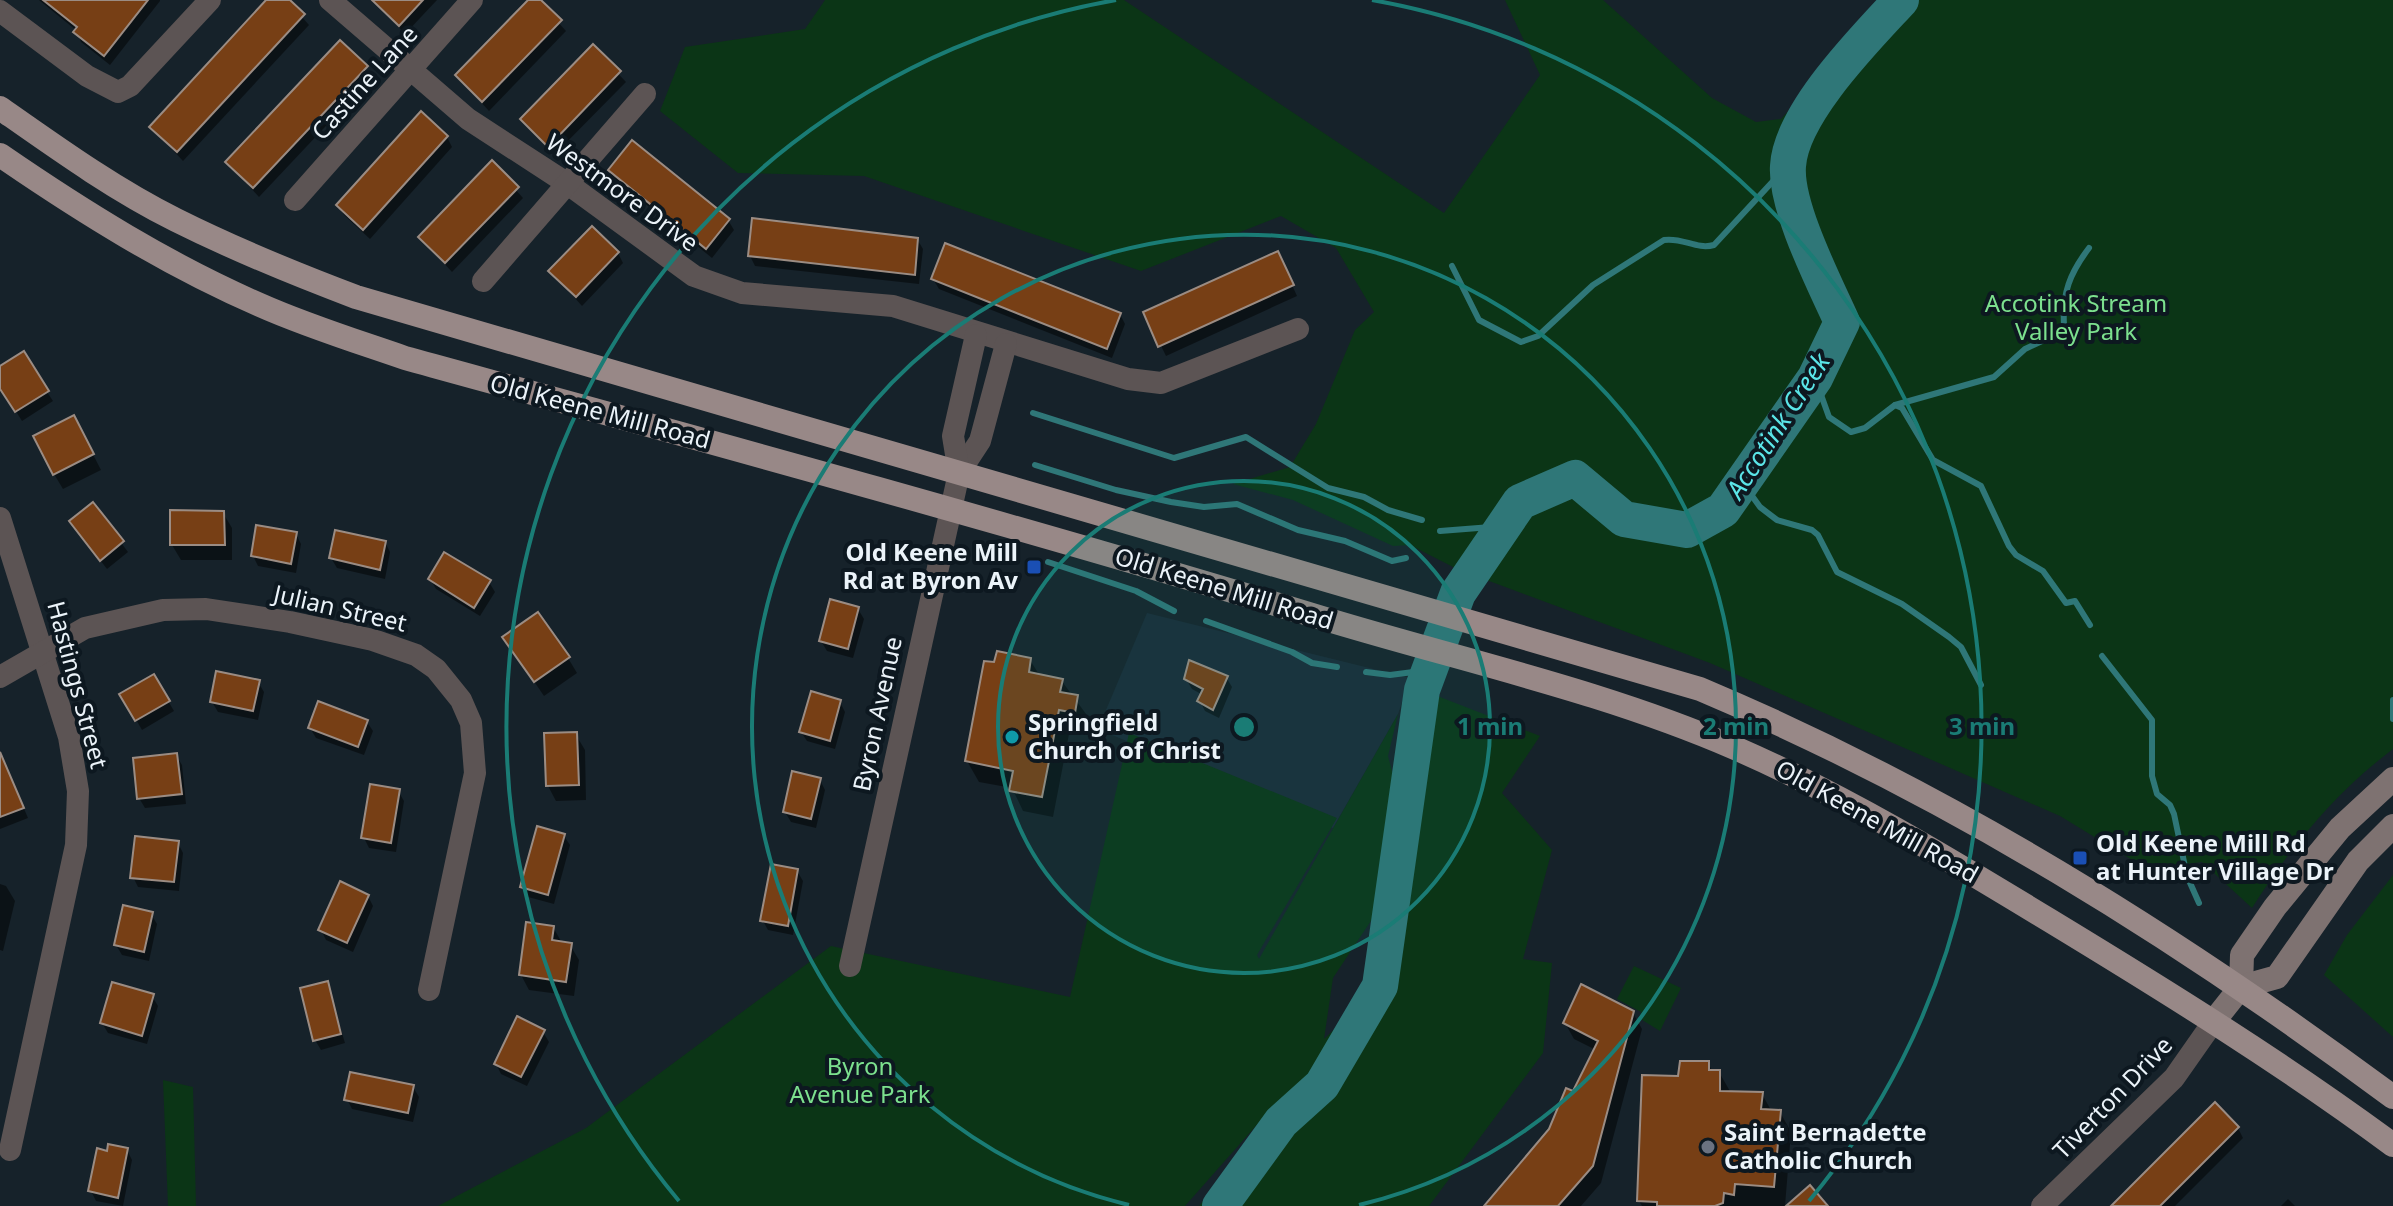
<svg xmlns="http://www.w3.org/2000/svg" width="2393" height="1206" font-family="'Noto Sans',sans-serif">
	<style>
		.built { fill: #1a2b37 }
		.green { fill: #0b3516; fill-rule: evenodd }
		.shadow { fill: #0007 }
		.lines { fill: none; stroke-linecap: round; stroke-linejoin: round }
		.stream { stroke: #2f7778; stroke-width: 6 }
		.river { stroke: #2f7778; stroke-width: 36 }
		.building { fill: #773f15; stroke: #9b8c83; stroke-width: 2 }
		.street { stroke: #5c5454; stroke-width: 22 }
		.secondary { stroke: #7e7271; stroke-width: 24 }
		.primary { stroke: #988887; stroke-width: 24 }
		.ring { fill: none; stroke: #1a7c75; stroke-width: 4 }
		.transit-dot { fill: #1a4fb4; stroke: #0d1820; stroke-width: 3 }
		.culture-dot { fill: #0f9aa8; stroke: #0d1820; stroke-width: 3 }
		.worship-dot { fill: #6b7280; stroke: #0d1820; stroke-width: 3 }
		.labels { text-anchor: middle; stroke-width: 8; stroke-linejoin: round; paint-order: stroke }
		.street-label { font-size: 24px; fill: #ebf3f9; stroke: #0d1820 }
		.park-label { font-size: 24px; fill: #7ce08e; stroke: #0d1820 }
		.poi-label { font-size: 24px; font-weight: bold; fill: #ebf3f9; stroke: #0d1820; text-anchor: start }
		.water-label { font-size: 26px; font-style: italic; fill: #5be5e8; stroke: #0d1820 }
		.centre { fill: #1a7c75; stroke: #0d1820; stroke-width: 4 }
		.ring-label { font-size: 24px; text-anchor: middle; font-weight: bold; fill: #1a7c75; stroke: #0d1820; stroke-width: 8; stroke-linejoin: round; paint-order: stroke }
	</style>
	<rect width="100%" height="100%" fill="#16222a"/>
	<path class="built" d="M1147 613 1410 678 1398 714 1333 828 1098 729Z"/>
	<g class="green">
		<path d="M825 0H1124L1444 213 1540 75 1505 0H1603L1712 98 1756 122 1781 119 1890 0H2393V749C2335 793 2291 846 2252 908L2202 862 2147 869 2060 816 1710 663 1457 569 1410 545 1393 546 1293 500 1233 484 1290 467 1316 424 1355 330 1374 312 1336 248 1281 216 1141 271 864 176 738 173 660 111 685 47 805 29Z"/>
		<path d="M1422 690 1540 736 1502 793 1552 850 1523 959 1552 963 1543 1053 1429 1206H1199L1252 1142 1269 1111 1185 1206H438L586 1128 831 946 1070 997 1129 733 1337 818 1257 955 1259 959 1398 714 1388 756 1401 805ZM1402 874 1380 986 1324 1039 1333 978Z"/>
		<path d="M2393 875V1037L2324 975 2347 935Z"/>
		<path d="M1634 966 1681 988 1660 1031 1639 1018 1641 1012 1617 999Z"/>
		<path d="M163 1080 193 1087 196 1206H168Z"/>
	</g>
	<g class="shadow">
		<path d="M39 0H160V1L110 65 81 42 77 31Z"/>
		<path d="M269 0H287L309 25 183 161 152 128Z"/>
		<path d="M374 0H437L405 34Z"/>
		<path d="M530 0H538L566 31 489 111 457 76Z"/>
		<path d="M340 43 372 77 259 197 227 162Z"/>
		<path d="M593 47 626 82 554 155 522 120Z"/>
		<path d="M447 137 452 147 370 239 344 215 338 205Z"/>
		<path d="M492 163 523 198 452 272 420 237Z"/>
		<path d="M610 170 728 220 734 230 712 258 616 180Z"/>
		<path d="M917 239 923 249 919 284 755 266 750 256Z"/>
		<path d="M618 253 623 263 582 306 551 271Z"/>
		<path d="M1282 263 1297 296 1166 356 1145 313Z"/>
		<path d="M933 279 1120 314 1125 324 1112 358 939 289Z"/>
		<path d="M0 369 47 392 53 401 22 421 0 386Z"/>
		<path d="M82 433 101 470 63 489 54 474Z"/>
		<path d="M93 505 128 552 107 569 71 522Z"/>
		<path d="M223 513 232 528V560H181L172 545Z"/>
		<path d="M296 534 301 544 296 573 258 566 253 556Z"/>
		<path d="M385 542 390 552 385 579 337 568 331 558Z"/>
		<path d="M430 579 489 582 495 592 480 616 436 589Z"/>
		<path d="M858 609 864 619 853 658 827 651 821 641Z"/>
		<path d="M514 652 568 658 577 673 544 696Z"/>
		<path d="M1030 660 1040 676 1061 680 1089 718 1086 732 1070 729 1053 817 1023 811 1012 788 979 782 967 761Z"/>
		<path d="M154 677 174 711 142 730 122 695Z"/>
		<path d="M1226 677 1232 687 1219 718 1205 711 1200 701 1203 695 1192 689 1186 679Z"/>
		<path d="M258 682 264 692 258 720 218 712 212 702Z"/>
		<path d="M840 702 845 712 835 749 807 741 801 732Z"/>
		<path d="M367 722 373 731 364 755 316 738 310 728Z"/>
		<path d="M576 735 585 750 586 800 556 801 548 786Z"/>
		<path d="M176 755 182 765 186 804 145 808 139 798Z"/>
		<path d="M820 780 825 790 816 828 791 822 785 812Z"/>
		<path d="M0 784 16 790 28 818 0 829Z"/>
		<path d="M398 791 404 801 396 852 369 848 364 838Z"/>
		<path d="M564 836 570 845 554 904 528 897 523 887Z"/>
		<path d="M178 843 183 853 179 891 138 887 133 877Z"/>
		<path d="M797 871 803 881 793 935 768 930 763 921Z"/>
		<path d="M0 884 6 886 15 901 3 951 0 950Z"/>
		<path d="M368 896 373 906 353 952 326 940 321 930Z"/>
		<path d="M151 914 157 924 149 961 122 955 116 945Z"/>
		<path d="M553 927 562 943 570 945 579 960 574 996 529 990 521 975Z"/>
		<path d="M327 984 345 1043 321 1050 315 1040Z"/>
		<path d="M152 996 158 1006 147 1044 108 1033 102 1023Z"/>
		<path d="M1633 1013 1642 1029 1601 1183 1581 1206H1489L1551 1130 1596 1050 1574 1039 1565 1023Z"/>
		<path d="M543 1032 549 1042 527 1086 501 1074 496 1064Z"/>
		<path d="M1708 1063 1713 1072H1719L1731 1093 1762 1094 1772 1112H1780L1791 1132 1785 1206H1642L1639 1201 1680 1078Z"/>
		<path d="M413 1087 419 1097 413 1122 352 1109 347 1099Z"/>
		<path d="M2238 1128 2243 1138 2175 1206H2114Z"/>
		<path d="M127 1150 132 1160 123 1206 96 1201 91 1191Z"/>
		<path d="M2288 1199 2295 1206H2281Z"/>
	</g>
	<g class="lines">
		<g class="stream">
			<path d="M1452 266 1479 320 1521 342 1538 336 1593 285 1664 240C1683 237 1696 250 1714 245L1788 165"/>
			<path d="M1815 378 1829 417 1851 432 1865 428 1895 405 1994 377 2025 349 2055 335 2064 325C2062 293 2070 273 2089 248"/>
			<path d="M1895 405 1902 408 1933 460 1981 486 2009 546 2016 555 2043 571 2066 603 2075 601 2090 625"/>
			<path d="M1033 413 1174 458 1246 437 1328 488 1364 497 1388 510 1422 520"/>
			<path d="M1035 465 1116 490 1171 502 1204 507 1237 504 1298 530 1345 541 1392 561 1406 558"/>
			<path d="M1742 482 1760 507 1777 520 1812 530 1818 535 1837 572 1902 604 1949 637 1961 647 1981 685"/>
			<path d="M1440 531 1504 526"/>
			<path d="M1048 562 1136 591 1174 611"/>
			<path d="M1206 621 1292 652 1312 663 1337 667"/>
			<path d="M2102 656 2152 720V776L2157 794 2170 805 2174 814 2187 876 2199 903"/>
			<path d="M1366 672 1390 675 1429 670"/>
			<path d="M2393 719V700"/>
		</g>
		<path class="river" d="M1220 1206 1281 1122 1322 1085 1380 986 1422 690 1458 593 1520 502 1575 478 1624 519 1687 530 1723 510 1815 378 1842 322C1825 284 1785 207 1788 166 1791 113 1866 38 1901 0"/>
	</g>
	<g class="building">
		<path d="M43 0H148L104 56 73 32 77 27Z"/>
		<path d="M266 0H290L305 14 177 152 149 127Z"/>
		<path d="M372 0H423L399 26Z"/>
		<path d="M528 0H541L562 20 482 102 455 75Z"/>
		<path d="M340 40 368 66 253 188 225 162Z"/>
		<path d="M593 44 621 71 548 147 520 119Z"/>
		<path d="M421 111 448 136 363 230 336 205Z"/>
		<path d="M632 140 730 219 706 249 608 170Z"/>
		<path d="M492 160 519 187 445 263 418 237Z"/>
		<path d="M752 218 918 238 915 275 748 256Z"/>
		<path d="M592 226 619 252 576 297 548 271Z"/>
		<path d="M945 243 1121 313 1107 349 931 279Z"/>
		<path d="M1278 251 1294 285 1158 347 1143 312Z"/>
		<path d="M24 351 49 391 15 412 0 389V366Z"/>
		<path d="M74 415 94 454 53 475 33 436Z"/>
		<path d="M93 502 124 541 100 561 69 521Z"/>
		<path d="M170 510 224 511 225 545H170Z"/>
		<path d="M256 525 297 532 291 564 251 556Z"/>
		<path d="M335 530 386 541 380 570 329 558Z"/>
		<path d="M444 552 491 580 474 608 428 579Z"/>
		<path d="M830 599 859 607 848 649 819 641Z"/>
		<path d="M538 612 570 657 534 682 502 637Z"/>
		<path d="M997 651 1031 658 1029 672 1063 679 1060 692 1078 695 1075 713 1059 710 1042 797 1009 791 1013 771 965 761 984 661 994 662Z"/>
		<path d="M1189 660 1228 676 1213 710 1197 701 1203 689 1184 679Z"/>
		<path d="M216 671 260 680 253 711 210 702Z"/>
		<path d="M154 674 170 701 135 721 119 694Z"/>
		<path d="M811 691 841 700 830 741 799 732Z"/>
		<path d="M318 701 368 720 358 747 308 728Z"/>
		<path d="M577 732 579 785 546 786 544 733Z"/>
		<path d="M0 752 24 808 0 817Z"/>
		<path d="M177 753 182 794 137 799 133 758Z"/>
		<path d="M792 771 821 778 811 819 783 812Z"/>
		<path d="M370 784 400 789 391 843 361 838Z"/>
		<path d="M537 826 565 834 548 895 520 887Z"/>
		<path d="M135 836 179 841 174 882 130 878Z"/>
		<path d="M771 864 798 869 788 926 760 921Z"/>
		<path d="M340 881 369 895 347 943 318 930Z"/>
		<path d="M123 905 153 912 144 952 114 945Z"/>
		<path d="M526 922 554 926 552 940 572 943 566 982 519 975Z"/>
		<path d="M328 981 341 1034 313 1041 300 988Z"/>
		<path d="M112 982 154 994 142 1036 100 1023Z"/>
		<path d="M1581 984 1634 1011 1593 1166 1558 1206H1484L1549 1129 1566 1088 1573 1091 1598 1041 1563 1023Z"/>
		<path d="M517 1016 545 1030 521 1077 494 1064Z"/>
		<path d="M1680 1061H1709V1070H1720V1091L1763 1092 1761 1109 1781 1110 1774 1187 1735 1184 1734 1195 1724 1193 1723 1203 1715 1206H1657V1202L1637 1201 1642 1075 1678 1076Z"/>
		<path d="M350 1072 414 1085 408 1113 344 1100Z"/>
		<path d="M2215 1102 2239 1127 2160 1206H2111Z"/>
		<path d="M108 1144 128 1148 118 1198 88 1191 97 1148 107 1151Z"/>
		<path d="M1810 1185 1828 1206H1786Z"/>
	</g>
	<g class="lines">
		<g class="street">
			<path d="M330 0 468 119 568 184 694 276 742 293 893 306 1128 379 1161 383 1298 329"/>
			<path d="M0 11 87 76 118 92 130 86 210 0"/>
			<path d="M295 200 472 0"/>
			<path d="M483 281 645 94"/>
			<path d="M959 473 980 441 1006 344"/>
			<path d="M0 518 69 737 78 791 76 845 10 1150"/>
			<path d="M0 677 85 628 163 610 206 609 290 622 373 640 416 655 436 669 461 700 471 723 475 773 429 990"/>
			<path d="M850 966 959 473 953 436 976 335"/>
			<path d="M2042 1206 2174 1078 2214 1021"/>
		</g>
		<g class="secondary">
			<path d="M2241 987 2242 955 2275 907 2340 828 2393 779"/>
			<path d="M2214 1021 2241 987 2277 977 2358 861 2393 826"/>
		</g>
		<g class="primary">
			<path d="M0 108C57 148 114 189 176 220 234 249 295 274 356 297L1700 689C1947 793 2177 937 2393 1097"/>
			<path d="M0 155C83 212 168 265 260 305 307 326 356 341 405 358 711 442 1018 526 1322 618 1460 660 1604 691 1735 748 1845 796 1947 858 2049 920 2166 991 2282 1063 2393 1145"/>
		</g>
	</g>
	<circle cx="1244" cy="727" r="246" fill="#1a7c75" fill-opacity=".12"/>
	<g class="ring">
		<circle cx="1244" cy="727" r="246"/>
		<path d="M1129 1205A492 492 0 1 1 1359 1205"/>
		<path d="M679 1201A738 738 0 0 1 1116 0M1372 0A738 738 0 0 1 1809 1201"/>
	</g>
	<g class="transit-dot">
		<rect x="1026" y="559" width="16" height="16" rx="4"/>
		<rect x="2072" y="850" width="16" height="16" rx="4"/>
	</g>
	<circle class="culture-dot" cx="1012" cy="737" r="8"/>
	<circle class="worship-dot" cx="1708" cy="1147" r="8"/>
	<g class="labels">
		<g class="street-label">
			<text transform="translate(365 83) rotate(-48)" y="8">Castine Lane</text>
			<text transform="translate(622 193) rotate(36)" y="8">Westmore Drive</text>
			<text transform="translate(600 412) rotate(15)" y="8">Old Keene Mill Road</text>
			<text transform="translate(1224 589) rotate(17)" y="8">Old Keene Mill Road</text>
			<text transform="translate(340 609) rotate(13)" y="8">Julian Street</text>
			<text transform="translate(77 685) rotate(75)" y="8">Hastings Street</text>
			<text transform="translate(878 714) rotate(-78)" y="8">Byron Avenue</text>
			<text transform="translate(1877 822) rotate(29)" y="8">Old Keene Mill Road</text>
			<text transform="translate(2113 1098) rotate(-46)" y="8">Tiverton Drive</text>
		</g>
		<g class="park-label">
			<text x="2076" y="312">Accotink Stream<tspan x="2076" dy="28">Valley Park</tspan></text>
			<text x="860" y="1075">Byron<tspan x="860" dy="28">Avenue Park</tspan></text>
		</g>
		<g class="poi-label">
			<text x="1018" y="561" text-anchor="end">Old Keene Mill<tspan x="1018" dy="28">Rd at Byron Av</tspan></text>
			<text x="1028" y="731">Springfield<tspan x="1028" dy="28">Church of Christ</tspan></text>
			<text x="2096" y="852">Old Keene Mill Rd<tspan x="2096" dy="28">at Hunter Village Dr</tspan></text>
			<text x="1724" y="1141">Saint Bernadette<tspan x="1724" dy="28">Catholic Church</tspan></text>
		</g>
		<g class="water-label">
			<text transform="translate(1778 426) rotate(-57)" y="9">Accotink Creek</text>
		</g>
	</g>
	<circle cx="1244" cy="727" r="12" class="centre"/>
	<g class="ring-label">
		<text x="1490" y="735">1 min</text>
		<text x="1736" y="735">2 min</text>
		<text x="1982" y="735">3 min</text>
	</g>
</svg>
